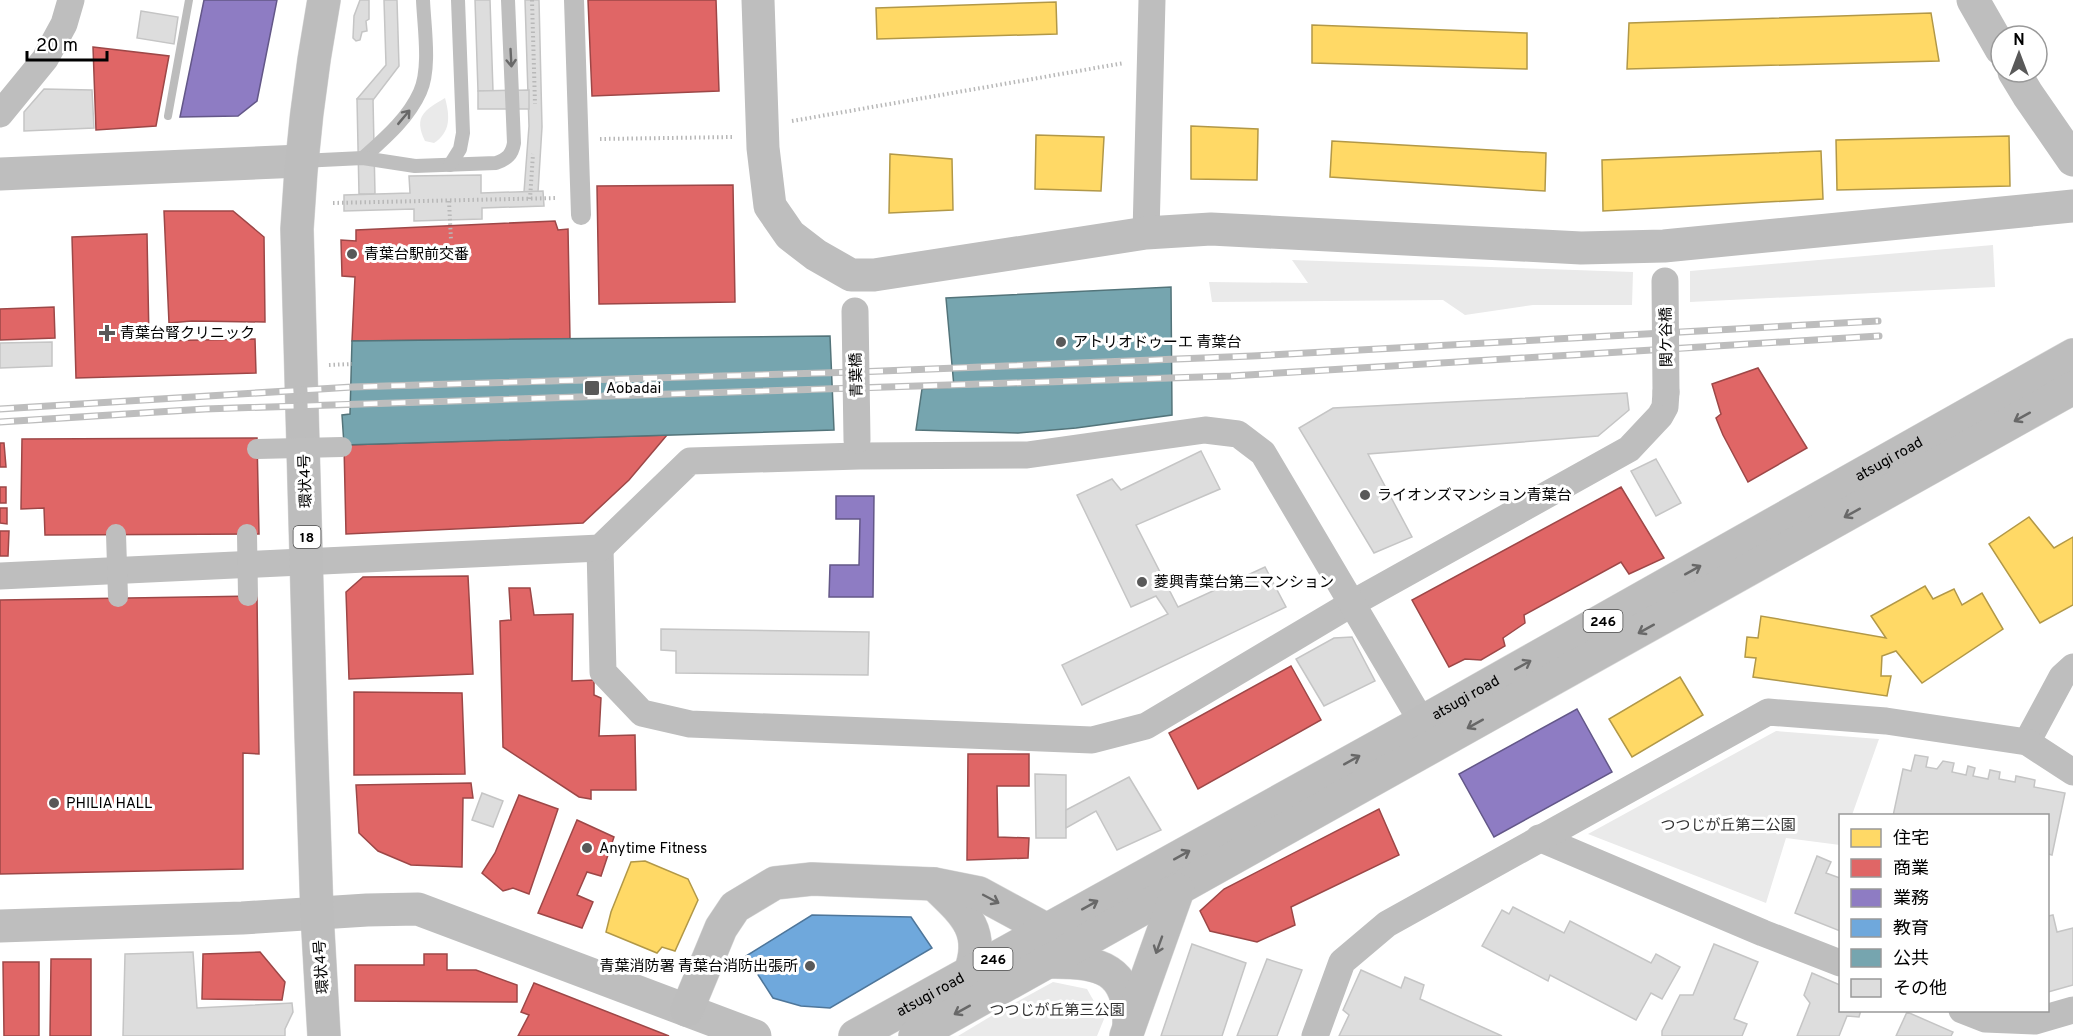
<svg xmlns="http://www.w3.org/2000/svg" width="2073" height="1036" font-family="Overpass,'Noto Sans JP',sans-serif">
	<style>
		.green { fill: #eaeaea }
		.homes { fill: #ffd966; stroke: #b29847; stroke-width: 1.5 }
		.shops { fill: #e06666; stroke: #9d4747; stroke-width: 1.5 }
		.offices { fill: #8e7cc3; stroke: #635788; stroke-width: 1.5 }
		.schools { fill: #6fa8dc; stroke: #4e769a; stroke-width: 1.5 }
		.public { fill: #76a5af; stroke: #53747a; stroke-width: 1.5 }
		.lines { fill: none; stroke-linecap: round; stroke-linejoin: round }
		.stream { stroke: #bcbcbc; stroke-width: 8 }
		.building { fill: #ddd; stroke: #c5c5c5; stroke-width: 1.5 }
		.primary-casing { stroke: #dbdbdb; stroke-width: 34 }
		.trunk-casing { stroke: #dbdbdb; stroke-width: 34 }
		.path { stroke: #b8b8b8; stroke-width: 4; stroke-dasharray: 1.5 3; stroke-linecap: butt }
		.service { stroke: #bebebe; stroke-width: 14 }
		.pedestrian { stroke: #bebebe; stroke-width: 20 }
		.minor { stroke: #bebebe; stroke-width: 27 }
		.tertiary { stroke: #bebebe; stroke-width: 33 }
		.primary { stroke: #bdbdbd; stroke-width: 33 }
		.trunk { stroke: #bdbdbd; stroke-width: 33 }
		.rail-casing { stroke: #bdbdbd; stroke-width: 7 }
		.rail { stroke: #fff; stroke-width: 4.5; stroke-dasharray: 14; stroke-linecap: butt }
		.pedestrian-bridge { stroke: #bebebe; stroke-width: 20 }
		.minor-bridge { stroke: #bebebe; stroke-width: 27 }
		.oneway { stroke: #686868 }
		.poi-dot { fill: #595959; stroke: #fff; stroke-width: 2 }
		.labels { text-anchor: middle; stroke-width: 6; stroke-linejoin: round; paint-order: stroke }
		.shield { fill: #fff; stroke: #4c4c4c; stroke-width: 1.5 }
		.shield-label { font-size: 14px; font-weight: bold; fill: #000 }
		.poi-label { font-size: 15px; fill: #000; stroke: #fff; text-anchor: start }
		.street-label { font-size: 15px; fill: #000; stroke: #fff }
		.park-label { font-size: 15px; fill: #303030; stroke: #fff }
	</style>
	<rect width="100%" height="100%" fill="#fff"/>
	<g class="green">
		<path d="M445 98C450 116 451 132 434 143L425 141C413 116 425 110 445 98Z"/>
		<path d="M1993 245 1995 287 1690 302V271Z"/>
		<path d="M1292 260 1633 272 1632 305H1533L1465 315 1443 300 1212 302 1209 282 1308 283Z"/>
		<path d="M1776 731 1879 739 1852 815 1840 816V845L1786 838 1766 903 1588 834Z"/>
		<path d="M1053 982 1087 989 1104 1019 1097 1036H958L998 1012Z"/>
	</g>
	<g class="homes">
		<path d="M1056 2 1057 34 877 39 876 8Z"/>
		<path d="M1931 13 1939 61 1627 69 1629 23Z"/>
		<path d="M1312 25 1527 33V69L1312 63Z"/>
		<path d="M1191 126 1258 129 1257 180 1191 179Z"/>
		<path d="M1036 135 1104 137 1101 191 1035 189Z"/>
		<path d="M2009 136 2010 186 1837 190 1836 140Z"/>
		<path d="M1332 141 1546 153 1545 191 1330 177Z"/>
		<path d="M1821 151 1823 199 1603 211 1602 160Z"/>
		<path d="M890 154 952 159 953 210 889 213Z"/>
		<path d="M2029 517 2054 548 2073 537V605L2040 623 1989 544Z"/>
		<path d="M1925 586 1933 599 1954 589 1962 605 1982 593 2003 629 1922 683 1896 651 1882 656 1881 676H1891L1887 696 1753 677 1756 658 1745 657 1747 637 1758 638 1761 616 1886 638 1871 616Z"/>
		<path d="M1680 677 1703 715 1632 757 1609 719Z"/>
		<path d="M645 861 688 879 698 900 675 951 662 947 657 953 606 932 611 912 631 862Z"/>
	</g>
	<g class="shops">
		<path d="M588 0H716L719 91 592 96Z"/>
		<path d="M93 47 169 56 156 126 96 130Z"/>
		<path d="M733 185 735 302 599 304 597 186Z"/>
		<path d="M164 211H233L264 237 265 322 192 321 169 323Z"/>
		<path d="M555 221 558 230 568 229 570 339 352 341 355 277 342 276 341 240 356 241V230Z"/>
		<path d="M147 234 149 341 255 339 256 373 76 378 72 237Z"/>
		<path d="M54 307 55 338 0 340V309Z"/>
		<path d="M1758 368 1807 448 1748 482 1723 435 1716 418 1721 414 1712 384Z"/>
		<path d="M667 435 629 480 583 523 346 534 344 445Z"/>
		<path d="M257 438 259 534 45 535 44 508 21 509 22 439Z"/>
		<path d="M0 443H4L6 467H0Z"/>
		<rect x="0" y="487" width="6" height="16"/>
		<path d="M1621 487 1664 558 1629 574 1621 562 1524 615 1525 623 1503 638 1505 646 1481 660 1465 659 1449 667 1412 600Z"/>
		<path d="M0 508H7V524L0 523Z"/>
		<path d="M0 531H9L8 556H0Z"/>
		<path d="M468 576 473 674 349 679 346 592 363 577Z"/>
		<path d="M509 588H530L534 615 573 614 572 681 594 680V695L601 698 599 736 635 735 636 790H591V799L579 797 503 747 500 621 511 620Z"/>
		<path d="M257 596 259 754 243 753V869L0 874V600Z"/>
		<path d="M1291 666 1321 720 1198 789 1169 733Z"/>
		<path d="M354 692 462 693 465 774 354 775Z"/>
		<path d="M968 754H1029V786H997L998 837 1029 838 1028 858 967 860Z"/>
		<path d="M471 783 473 798H463L462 867 411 865 378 851 359 833 356 785Z"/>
		<path d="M519 795 558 809 529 894 513 888 503 891 482 873 495 853Z"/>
		<path d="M1379 809 1399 855 1291 907 1295 925 1257 942 1210 931 1200 911 1224 889Z"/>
		<path d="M577 820 614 837 601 876 587 872 577 895 593 902 582 928 538 913Z"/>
		<path d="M260 952 285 982 282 1000 202 999 203 954Z"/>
		<path d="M424 954H447V970H476L517 985V1002L355 1001V965H424Z"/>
		<path d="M51 959H91V1036H50Z"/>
		<path d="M3 962H39V1036H4Z"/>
		<path d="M534 983 669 1036H518L529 1015 521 1012Z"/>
	</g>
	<g class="offices">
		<path d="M204 0H277L257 101 238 116 180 117Z"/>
		<path d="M836 496H874L873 597H829L830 565H859L860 519H836Z"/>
		<path d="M1577 709 1612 772 1494 837 1459 774Z"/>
	</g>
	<path class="schools" d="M812 915 911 917 932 948 830 1008 801 1006 773 998 746 956Z"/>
	<g class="public">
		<path d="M1171 287 1172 415 1076 428 1018 433 916 430 922 389 954 387 946 298Z"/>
		<path d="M830 336 834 430 344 445 342 415 350 414 352 341Z"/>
	</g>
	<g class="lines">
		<path class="stream" d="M168 116 189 0"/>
	</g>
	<g class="building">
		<path d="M360 0H369V19L366 21 367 31 362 32 360 40 356 41 353 38 354 16Z"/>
		<path d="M384 0H397L399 66 367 108 357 99 386 65Z"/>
		<path d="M475 0H490L493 91H478Z"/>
		<path d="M525 0H539L542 127 538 192H524L529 126Z"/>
		<path d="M141 11 178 17 174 44 137 38Z"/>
		<path d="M44 89 92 90 94 128 24 131V112Z"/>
		<path d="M529 90V109H478V91Z"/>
		<path d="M357 99H373L375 194H359Z"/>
		<path d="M481 175V193L543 191 544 206 482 208V219L414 221V209L344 211V195L410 193 409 176Z"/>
		<path d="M52 342V366L0 368V343Z"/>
		<path d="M1627 393 1629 410 1598 436 1368 454 1412 537 1374 553 1299 428 1333 408Z"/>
		<path d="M1201 451 1220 489 1136 525 1178 607 1265 567 1286 607 1082 705 1062 665 1168 614 1156 596 1131 607 1077 495 1112 479 1121 490Z"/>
		<path d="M1656 459 1681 503 1656 516 1631 471Z"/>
		<path d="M661 629 869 632 868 675 676 673V651L661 650Z"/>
		<path d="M1352 637 1375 681 1324 706 1296 659 1334 638Z"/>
		<path d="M1915 755 1928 757 1926 767 1937 769 1943 761 1954 763 1952 772 1966 775 1968 766 1975 768 1973 776 1988 779 1990 770 2000 772 1999 779 2015 782 2016 776 2035 780 2034 787 2065 793 2052 855 2048 854V816H1893L1903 769 1911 771Z"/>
		<path d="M1035 774 1066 775V838H1036Z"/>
		<path d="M1129 777 1161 830 1117 850 1096 811 1066 828V810Z"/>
		<path d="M482 793 503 801 493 827 472 820Z"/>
		<path d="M1817 856 1831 862 1826 873 1840 878V931L1795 913Z"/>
		<path d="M1513 907 1564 933 1570 921 1651 963 1656 954 1680 967 1662 999 1651 993 1636 1020 1550 975 1548 981 1482 946 1502 910 1509 914Z"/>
		<path d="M2053 915 2057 932 2073 928V985L2048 992V916Z"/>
		<path d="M1192 944 1246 963 1222 1036H1161Z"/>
		<path d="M1714 944 1758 962 1734 1019 1747 1024 1742 1036H1662V1031L1680 995H1693Z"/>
		<path d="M193 952 197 1008 292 1003 293 1012 285 1029V1036H123L125 954Z"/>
		<path d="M1267 959 1302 970 1277 1036H1237Z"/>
		<path d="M1361 970 1401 988 1405 977 1424 985 1420 999 1502 1036H1339L1349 1015 1343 1010Z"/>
		<path d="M1812 973 1840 985V1010H1861L1859 1017 1847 1016 1839 1036H1797L1810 1003 1804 995Z"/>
		<path d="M1907 1012 1953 1032 1951 1036H1896Z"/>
	</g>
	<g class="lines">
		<g class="primary-casing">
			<path id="primary" d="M324 1036 317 914 311 734 297 229C301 152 310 76 324 0"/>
		</g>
		<g class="trunk-casing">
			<g id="trunk">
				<path d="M934 884C963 912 986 930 970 972"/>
				<path d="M1049 962C1100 961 1131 968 1129 1027"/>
				<path d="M687 1010 721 928 735 907 775 883 812 879 934 884 979 893 1047 930"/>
				<path id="s1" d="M855 1036 1422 722 2073 355"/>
				<path d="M915 1036 2073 388"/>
				<path d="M1126 1036 1178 890"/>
			</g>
		</g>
		<g class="path">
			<path d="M532 0 535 104"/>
			<path d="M792 121 1124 63"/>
			<path d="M600 139 734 137"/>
			<path d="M530 199 533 154"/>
			<path d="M449 201 451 240"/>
			<path d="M333 203 557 198"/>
			<path d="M329 365 352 364"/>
		</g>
		<g class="service">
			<path d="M363 158C384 139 408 119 420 92 431 68 424 26 423 0"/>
			<path d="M301 161 363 158 415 166 496 163C507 159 512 155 514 143L508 0"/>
			<path d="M450 165 460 149 463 133 458 0"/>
		</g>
		<path class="pedestrian" d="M574 0 581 215"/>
		<g class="minor">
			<path d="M0 114 45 59 64 24 71 0"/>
			<path d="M1146 233 1152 0"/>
			<path d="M600 548 603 672 642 713 690 724 1092 740 1146 726 1351 604 1629 449 1660 416 1665 407 1666 392"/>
			<path d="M0 576 600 548 690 461 859 456 1027 455 1205 430 1238 434 1263 453 1422 722"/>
			<path d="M2027 742 2062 677 2073 667"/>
			<path d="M1539 838 1763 933 1840 963"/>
			<path d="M1962 1010 1985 1019 2035 1021 2073 1010"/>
			<path d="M1315 1036 1342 962 1387 924 1768 712 1886 721 2027 742 2073 772"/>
		</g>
		<g class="tertiary">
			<path d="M758 0 763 148 770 206 790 235 816 255 851 275H874L1146 233 1211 229 1581 248 1664 246 2073 206"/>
			<path d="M1973 0 2001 49"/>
			<path d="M2014 72 2028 95 2073 160"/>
			<path d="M0 174 301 161"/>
			<path d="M0 926 242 918 367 910 418 909 755 1036"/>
		</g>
		<use href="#primary" class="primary"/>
		<use href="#trunk" class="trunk"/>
		<g class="rail-casing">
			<g id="rail">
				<path d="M857 388V372L1252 356 1878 321"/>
				<path d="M0 409 352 387 856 372 857 379"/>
				<path d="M0 422 205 409 1231 376 1879 336"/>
			</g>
		</g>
		<use href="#rail" class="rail"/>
		<g class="pedestrian-bridge">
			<path d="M257 449 342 447"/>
			<path d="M116 534 118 597"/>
			<path d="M247 534 248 596"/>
		</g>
		<g class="minor-bridge">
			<path d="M1665 281 1666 392"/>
			<path d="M855 311 857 440"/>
		</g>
	</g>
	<defs><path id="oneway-shaft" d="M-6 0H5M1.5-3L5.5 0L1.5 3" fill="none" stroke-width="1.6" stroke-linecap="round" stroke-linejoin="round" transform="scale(1.5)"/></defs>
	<g class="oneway">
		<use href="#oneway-shaft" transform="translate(511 58) rotate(87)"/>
		<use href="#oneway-shaft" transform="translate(404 117) rotate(-50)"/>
		<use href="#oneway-shaft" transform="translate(2022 417) rotate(151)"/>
		<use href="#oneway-shaft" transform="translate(1852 513) rotate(151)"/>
		<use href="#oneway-shaft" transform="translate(1693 570) rotate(-29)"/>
		<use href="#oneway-shaft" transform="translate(1646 629) rotate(151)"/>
		<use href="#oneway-shaft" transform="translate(1523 665) rotate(-29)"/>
		<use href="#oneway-shaft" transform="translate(1475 724) rotate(151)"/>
		<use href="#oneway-shaft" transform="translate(1352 760) rotate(-29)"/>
		<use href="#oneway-shaft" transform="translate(1182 855) rotate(-29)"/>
		<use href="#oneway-shaft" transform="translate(991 899) rotate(28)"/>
		<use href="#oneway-shaft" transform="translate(1090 905) rotate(-29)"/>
		<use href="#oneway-shaft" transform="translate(1159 945) rotate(110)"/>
		<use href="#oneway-shaft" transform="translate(962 1010) rotate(151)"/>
	</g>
	<g class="poi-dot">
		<circle cx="352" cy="254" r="6"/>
		<path d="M104 324h6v6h6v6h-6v6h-6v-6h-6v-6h6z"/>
		<circle cx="1061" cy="342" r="6"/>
		<rect x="584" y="380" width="16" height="16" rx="3"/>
		<circle cx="1365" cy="495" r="6"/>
		<circle cx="1142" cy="582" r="6"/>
		<circle cx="54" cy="803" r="6"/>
		<circle cx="587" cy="848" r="6"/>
		<circle cx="810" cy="966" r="6"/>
	</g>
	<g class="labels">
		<g class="shield">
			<rect x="293.5" y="526" width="27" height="22" rx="4.5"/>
			<rect x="1583.5" y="610" width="39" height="22" rx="4.5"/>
			<rect x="973.5" y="948" width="39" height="22" rx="4.5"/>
		</g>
		<g class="shield-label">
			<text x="307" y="542">18</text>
			<text x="1603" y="626">246</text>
			<text x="993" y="964">246</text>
		</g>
		<g class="poi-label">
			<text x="364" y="259">青葉台駅前交番</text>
			<text x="120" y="338">青葉台腎クリニック</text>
			<text x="1073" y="347">アトリオドゥーエ 青葉台</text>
			<text x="606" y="393">Aobadai</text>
			<text x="1377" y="500">ライオンズマンション青葉台</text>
			<text x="1154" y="587">菱興青葉台第二マンション</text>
			<text x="66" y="808">PHILIA HALL</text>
			<text x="599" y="853">Anytime Fitness</text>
			<text x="798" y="971" text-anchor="end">青葉消防署 青葉台消防出張所</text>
		</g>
		<g class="street-label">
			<text transform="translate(1666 337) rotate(-91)" y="5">関ケ谷橋</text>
			<text transform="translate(856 375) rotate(-91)" y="5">青葉橋</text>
			<text dy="5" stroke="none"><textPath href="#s1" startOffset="1184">atsugi road</textPath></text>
			<text transform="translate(305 481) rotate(-92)" y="5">環状4号</text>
			<text dy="5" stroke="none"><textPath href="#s1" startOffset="698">atsugi road</textPath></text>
			<text transform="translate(321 967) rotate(-94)" y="5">環状4号</text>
			<text dy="5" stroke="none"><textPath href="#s1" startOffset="86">atsugi road</textPath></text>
		</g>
		<g class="park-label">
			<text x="1728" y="830">つつじが丘第二公園</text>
			<text x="1057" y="1015">つつじが丘第三公園</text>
		</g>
	</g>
	<rect x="1839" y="814" width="210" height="198" fill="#ffffff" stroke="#999999" stroke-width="1.5"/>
	<rect x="1851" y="829" width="30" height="18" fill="#ffd966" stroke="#999999" stroke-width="1.5"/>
	<text x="1893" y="844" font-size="18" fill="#000000">住宅</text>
	<rect x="1851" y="859" width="30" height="18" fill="#e06666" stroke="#999999" stroke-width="1.5"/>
	<text x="1893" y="874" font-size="18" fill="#000000">商業</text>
	<rect x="1851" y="889" width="30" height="18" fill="#8e7cc3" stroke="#999999" stroke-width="1.5"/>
	<text x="1893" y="904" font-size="18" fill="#000000">業務</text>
	<rect x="1851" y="919" width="30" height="18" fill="#6fa8dc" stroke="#999999" stroke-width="1.5"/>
	<text x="1893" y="934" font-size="18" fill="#000000">教育</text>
	<rect x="1851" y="949" width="30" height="18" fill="#76a5af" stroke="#999999" stroke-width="1.5"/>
	<text x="1893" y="964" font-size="18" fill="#000000">公共</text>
	<rect x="1851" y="979" width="30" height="18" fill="#dddddd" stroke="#999999" stroke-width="1.5"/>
	<text x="1893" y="994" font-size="18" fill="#000000">その他</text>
	<g transform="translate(2019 54)"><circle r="28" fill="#ffffff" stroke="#999999" stroke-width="1.5"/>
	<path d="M0-4.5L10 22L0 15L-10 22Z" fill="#595959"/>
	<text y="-9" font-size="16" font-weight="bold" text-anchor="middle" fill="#000000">N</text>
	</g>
	<path d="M27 51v9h80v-9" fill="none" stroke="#000000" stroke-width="3"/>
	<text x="36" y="51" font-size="18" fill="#000000" stroke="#ffffff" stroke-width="4.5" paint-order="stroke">20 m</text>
</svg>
